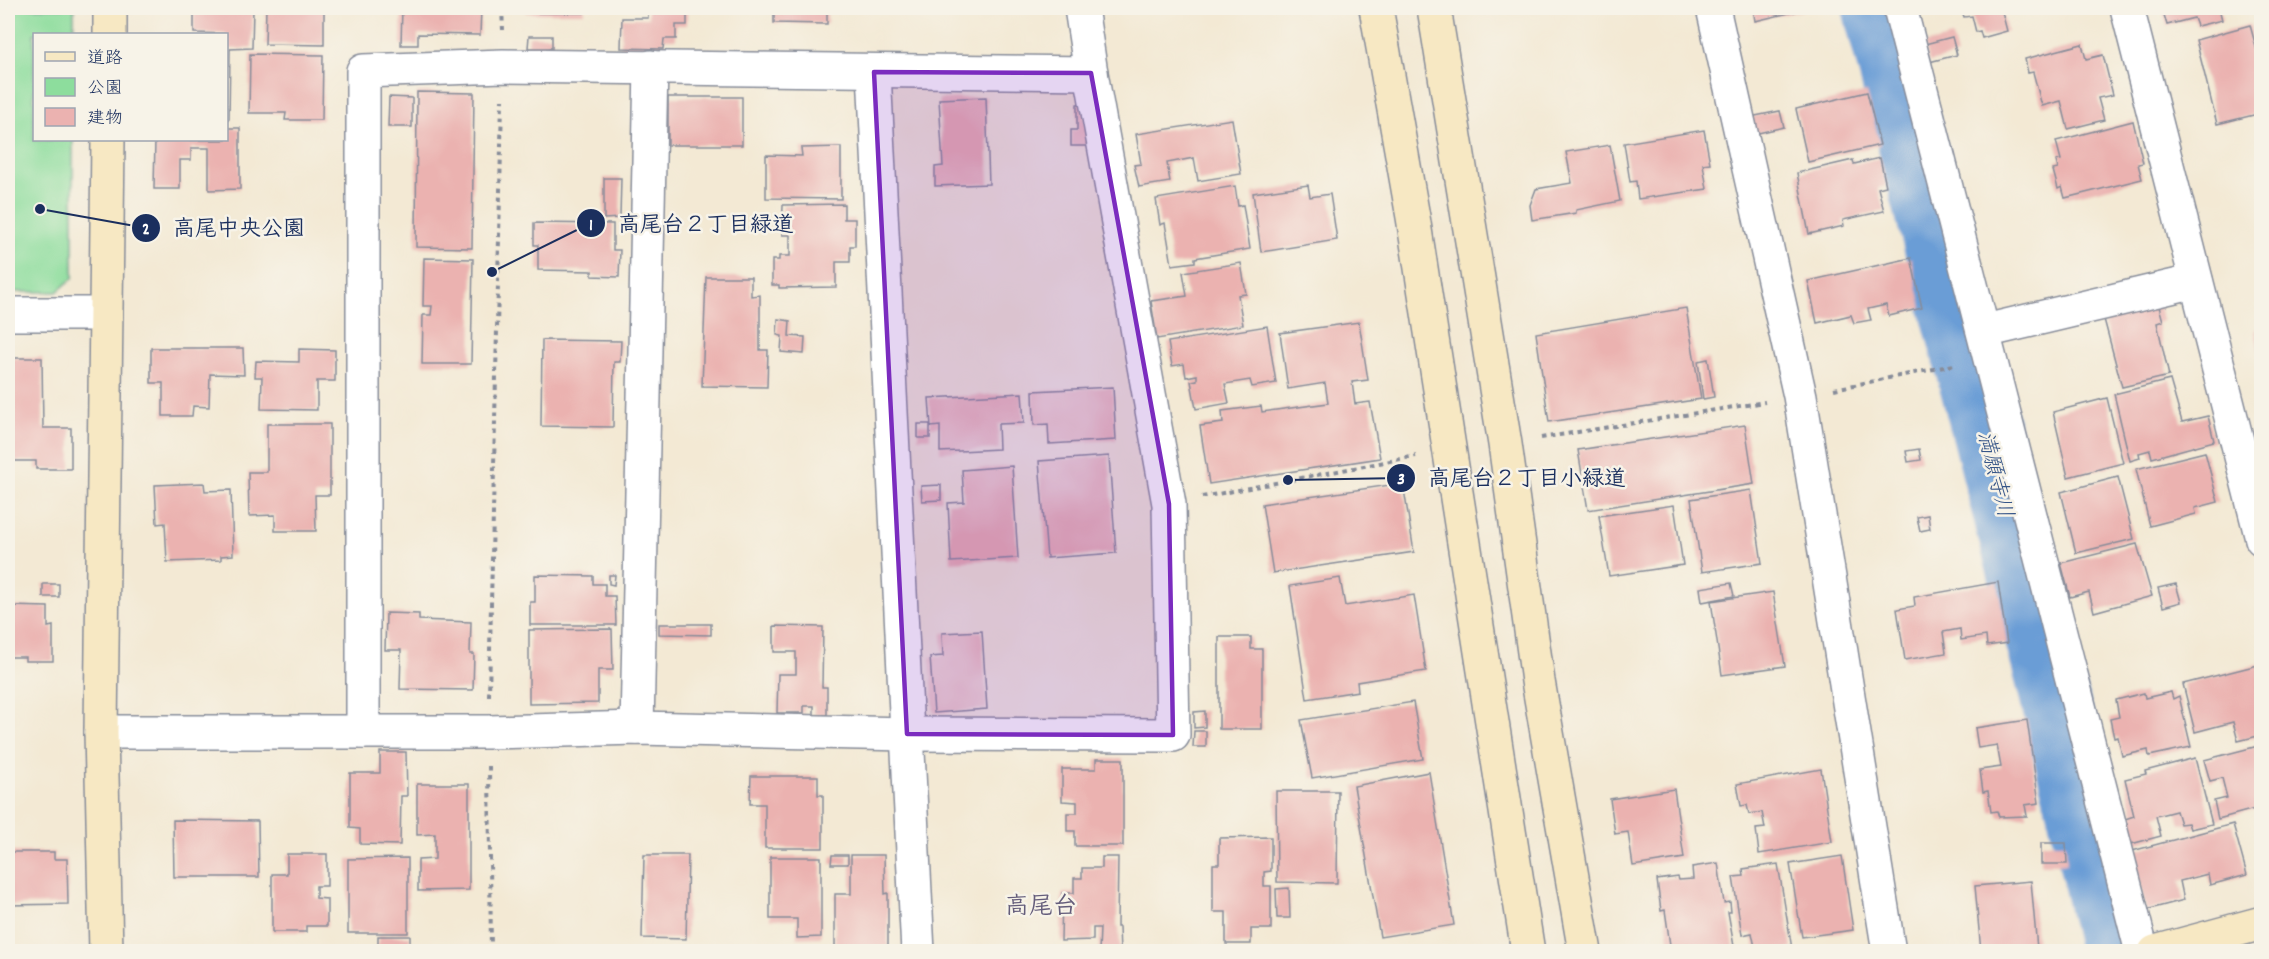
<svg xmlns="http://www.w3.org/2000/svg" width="2269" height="959" font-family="Dekko,'Klee One',sans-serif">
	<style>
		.green { fill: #8ddd9d; stroke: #54867e; stroke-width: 1.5 }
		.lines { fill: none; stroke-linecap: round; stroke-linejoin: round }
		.river { stroke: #6b9dd6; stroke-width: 69 }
		.building { fill: #ebb2b0 }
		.street-casing { stroke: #878c99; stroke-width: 36 }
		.secondary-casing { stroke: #878c99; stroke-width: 36 }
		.path { stroke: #878c99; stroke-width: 4; stroke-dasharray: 4.5 4.5; stroke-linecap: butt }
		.street { stroke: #fff; stroke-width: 33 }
		.secondary { stroke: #f7e8c3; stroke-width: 33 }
		.marked { fill: #7b2cbf; fill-opacity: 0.2; stroke: #7b2cbf; stroke-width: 4.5; stroke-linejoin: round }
		.labels { text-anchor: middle; stroke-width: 5; stroke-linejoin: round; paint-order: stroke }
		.water-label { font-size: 22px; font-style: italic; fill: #375688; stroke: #f7f3e8 }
		.quarter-label { font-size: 24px; font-weight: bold; fill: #645d7b; stroke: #f7f3e8 }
		.leader { fill: none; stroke: #1b2f5e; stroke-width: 2 }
		.callout-dot { fill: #1b2f5e; stroke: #f7f3e8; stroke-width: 2 }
		.mark-label { font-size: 18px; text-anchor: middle; font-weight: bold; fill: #fff }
		.callout-label { font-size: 22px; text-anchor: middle; font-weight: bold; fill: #1b2f5e; stroke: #f7f3e8; stroke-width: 5; stroke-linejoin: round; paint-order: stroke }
	</style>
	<rect width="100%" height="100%" fill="#f7f3e8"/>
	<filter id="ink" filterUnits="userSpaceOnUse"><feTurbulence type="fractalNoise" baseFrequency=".0167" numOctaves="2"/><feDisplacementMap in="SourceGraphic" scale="12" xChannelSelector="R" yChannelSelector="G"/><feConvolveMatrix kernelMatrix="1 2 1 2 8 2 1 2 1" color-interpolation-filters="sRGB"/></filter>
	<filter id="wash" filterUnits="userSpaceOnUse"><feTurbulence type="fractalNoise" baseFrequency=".008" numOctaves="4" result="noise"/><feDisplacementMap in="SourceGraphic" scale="24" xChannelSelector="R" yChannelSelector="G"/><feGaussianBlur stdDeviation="1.35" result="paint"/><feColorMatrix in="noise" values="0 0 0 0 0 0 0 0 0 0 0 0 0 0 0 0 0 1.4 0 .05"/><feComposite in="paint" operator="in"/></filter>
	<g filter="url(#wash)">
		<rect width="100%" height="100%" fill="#f3e9d4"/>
		<path class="green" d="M8 8H74V34H34V140H73V278L57 292H8Z"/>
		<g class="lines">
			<path class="river" d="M1877 8 2053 691 2112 942"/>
		</g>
		<g id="blocks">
			<g class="building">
				<path d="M266 8H324V45L265 44Z"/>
				<path d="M402 8H481L480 35 418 34V45H401Z"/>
				<path d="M527 8H584V13H526Z"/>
				<path d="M648 8H687V25H676V39H664L663 49 621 48 622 18H648Z"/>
				<path d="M774 8H827V24L774 23Z"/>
				<path d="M1753 8H1811L1755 21Z"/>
				<path d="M1961 8H2001L2007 31 1982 38 1980 31 1976 32 1972 16 1964 17Z"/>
				<path d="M2162 8H2219L2222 20 2197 26 2194 18 2167 25Z"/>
				<path d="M194 9H253L252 48 230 49 229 119H226V34L194 33Z"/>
				<path d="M2250 25 2262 69V113L2217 124 2196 40Z"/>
				<path d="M529 36H552V48H528Z"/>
				<path d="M1952 37 1957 55 1929 62 1925 44Z"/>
				<path d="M2082 44 2086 59 2103 55 2113 95 2098 98 2104 120 2068 129 2061 101 2042 106 2033 72 2028 73 2025 59Z"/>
				<path d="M250 54 323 55 322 120H285L286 113H249Z"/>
				<path d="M417 92 474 93 472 248 416 247Z"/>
				<path d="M1867 92 1880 145 1808 162 1796 109Z"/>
				<path d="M389 97 412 98V127H388Z"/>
				<rect x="668" y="97" width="74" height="48"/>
				<path d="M986 97 989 184 935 186V167L943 166 939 99Z"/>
				<path d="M1082 103 1089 146H1071V130H1077V104Z"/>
				<path d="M1780 111 1784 127 1754 134 1750 117Z"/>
				<path d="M1232 119 1241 174 1198 181 1194 158 1167 163 1170 182 1139 187 1134 165 1141 164 1136 134Z"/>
				<path d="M2133 121 2143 163 2138 164 2142 179 2065 198 2062 187 2058 189 2053 170 2058 169 2056 161 2061 160 2056 141Z"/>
				<path d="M226 128H240V189L209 190V148H191V160H180V189H154L155 140H226Z"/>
				<path d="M1704 130 1710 163 1703 164 1707 189 1638 199 1636 181 1630 182 1624 143Z"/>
				<path d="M1610 145 1620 201 1576 210V213L1532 220 1530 205 1536 189 1572 183 1566 152Z"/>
				<path d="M841 147V199L766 198V155L802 156 801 148Z"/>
				<path d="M1880 158 1886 186 1878 188 1884 211 1843 220 1844 226 1809 234 1797 173 1853 160 1854 164Z"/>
				<path d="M604 178H621L620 218 604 219Z"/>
				<path d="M1308 185 1310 197 1330 194 1337 240 1261 252 1253 193Z"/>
				<path d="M1235 186 1238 206 1243 205 1250 249 1195 258V262L1172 265 1165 223 1160 225 1156 199Z"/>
				<path d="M844 204V219H855V246H850V262H836V287L779 288V285H772V260H779V256H790V235H782L783 205Z"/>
				<path d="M534 223 613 224V250H620L619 277 592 276V271L538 270V245H534Z"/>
				<path d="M424 258 473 259 471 364H422L423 315H431L432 306H423Z"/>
				<path d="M1911 258 1922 308 1889 316 1886 305 1868 309 1871 320 1854 323 1851 315 1817 323 1808 281Z"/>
				<path d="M1241 263 1246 294 1238 295 1243 325 1157 339 1151 301 1187 296 1183 272Z"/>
				<path d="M706 277H751V296L760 295V350H768L767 387 702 386Z"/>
				<path d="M2158 303 2163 321 2157 323 2169 376 2122 387 2104 319Z"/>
				<path d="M1686 308 1701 399 1549 422 1536 333Z"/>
				<path d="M778 319 790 321 789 336 805 337 804 354 781 352 782 336 777 335Z"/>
				<path d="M1359 322 1368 380 1352 382 1355 404 1370 402 1380 458 1209 484 1200 426 1223 423 1222 411 1261 406 1262 412 1328 403 1325 383 1288 389 1280 333Z"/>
				<path d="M1267 326 1276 383 1252 387 1250 380 1225 384 1229 403 1196 409 1191 381 1197 380V375L1186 377 1184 364 1172 366 1168 342Z"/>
				<path d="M2262 326V356L2260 357 2255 330Z"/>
				<path d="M542 340 621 341 620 362H614L613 427 541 426Z"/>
				<path d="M151 348H243L244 375 210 374 209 407 193 406 192 416H163V383H151Z"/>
				<path d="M299 349 335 350V381H317V410L261 409 262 377H255L256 361 299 362Z"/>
				<path d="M8 358H42L43 428H71V469H36V461H8Z"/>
				<path d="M1708 359 1714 397 1703 399 1698 361Z"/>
				<path d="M2170 380 2182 422 2208 416 2214 441 2152 458 2150 450 2139 453 2140 458 2130 461 2114 394Z"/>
				<path d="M1113 387 1116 440 1049 444 1048 424 1034 425 1033 391Z"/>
				<path d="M1022 393 1024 423 998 424 999 449 940 452V426L931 427 929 398Z"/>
				<path d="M2107 398 2123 463 2068 477 2053 412Z"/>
				<path d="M267 424H330V495H315L316 531H275V515L249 516 248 472H267Z"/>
				<rect x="918" y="424" width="12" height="14"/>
				<path d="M1745 425 1754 484 1588 510 1578 450Z"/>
				<path d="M1919 449 1921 460 1908 462 1906 451Z"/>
				<path d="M2205 452 2218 502 2195 508 2196 514 2150 526 2136 469Z"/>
				<path d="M1109 456 1116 553 1047 558 1039 461Z"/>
				<path d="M1012 466 1018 558 951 562 948 503 964 502 962 470Z"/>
				<path d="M2118 477 2134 539 2076 553 2061 492Z"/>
				<path d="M204 483 205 491 231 490 233 555 221 556V560L167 562 165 523 157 524 155 485Z"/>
				<path d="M1403 483 1414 552 1273 573 1262 504Z"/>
				<path d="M941 485V500L922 501 921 486Z"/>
				<path d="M1751 490 1762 563 1702 572 1691 499Z"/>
				<path d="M1674 505 1683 565 1609 576 1599 516Z"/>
				<path d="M1928 515 1930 529 1920 531 1917 517Z"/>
				<path d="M2137 544 2152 596 2094 612 2089 592 2070 597 2061 563Z"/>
				<path d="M535 575 593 576V584H605V596H615L616 625H530V602H535Z"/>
				<path d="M609 575H615L614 585 609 584Z"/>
				<path d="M1340 578 1345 606 1414 595 1426 671 1357 682 1358 691 1307 699 1290 586Z"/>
				<path d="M1998 582 2007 643 1987 646 1986 636 1961 640 1960 629 1943 632 1946 653 1905 660 1897 609 1915 606 1914 597Z"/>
				<path d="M1731 583 1734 596 1702 602 1700 588Z"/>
				<rect x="43" y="584" width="16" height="13"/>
				<path d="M2176 584 2181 602 2163 607 2158 588Z"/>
				<path d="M1773 592 1785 666 1722 675 1711 601Z"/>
				<path d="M8 606 48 607V627L53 626V661H25V657H8Z"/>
				<path d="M386 613 419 614V620L471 622 470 654H474L473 690 400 689 401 650H385Z"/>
				<path d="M659 624H711V635L659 634Z"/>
				<path d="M774 626 823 627 822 687H827V715H814V706H804V713H777L778 674H796V652H774Z"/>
				<path d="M612 629 613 670H598V703L529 704V630Z"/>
				<path d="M982 631 987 709 934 713 930 657 943 656 942 633Z"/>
				<path d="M1219 637H1251V649H1262V729H1219Z"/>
				<path d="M2262 664V735L2238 741 2233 722 2195 732 2183 684Z"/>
				<path d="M2171 692 2173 699 2179 696 2191 747 2149 756 2148 750 2122 756 2118 737 2114 738 2110 719 2119 717 2116 700 2144 693 2145 698Z"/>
				<path d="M1413 702 1423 759 1312 778 1301 720Z"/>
				<path d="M1205 711V727L1194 728V712Z"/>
				<path d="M2027 720 2039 803 2025 805 2027 816 1999 817 1997 811 1991 812 1988 791 1983 792 1980 770 2001 767 1997 745 1978 748 1975 728Z"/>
				<path d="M1194 731H1206V747H1193Z"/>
				<path d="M2262 745V807L2218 819 2214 801 2227 798 2222 778 2210 781 2204 760Z"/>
				<path d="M380 752H406L407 796H401L400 845 360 844V829L350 828V773H380Z"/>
				<path d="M2195 758 2212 824 2190 829 2188 823 2180 824 2176 811 2156 816 2161 836 2131 844 2125 819 2134 816 2125 779 2146 774 2145 771Z"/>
				<path d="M1096 759H1123V846H1075V831H1067V813H1077V802L1062 801V769H1096Z"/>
				<path d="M1821 769 1832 842 1759 854 1756 829 1765 828 1762 812 1749 814 1747 805 1741 806 1737 784Z"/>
				<path d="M1429 772 1454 925 1380 937 1354 786Z"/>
				<path d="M751 776H818V795H823V848H765V804H750Z"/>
				<path d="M417 784H469V890L418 891V860L435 859V834L417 835Z"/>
				<path d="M1674 789 1684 858 1633 866 1628 832 1615 834 1610 799Z"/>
				<path d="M1276 791H1338L1337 883 1277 882Z"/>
				<path d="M173 820 258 821 259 877H174Z"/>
				<path d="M2233 824 2247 875 2210 885 2208 874 2180 881 2184 900 2146 910 2132 851Z"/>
				<path d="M1271 837V871L1264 872V886H1271V929H1251V944H1226V912H1213V864H1219V838Z"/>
				<path d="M2041 843H2066L2067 864H2041Z"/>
				<path d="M8 852H54V859H67L68 904 8 905Z"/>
				<path d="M287 854H327V886H316V898L327 899V926H306V932H272V874H287Z"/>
				<path d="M644 855H688L686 939 642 938Z"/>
				<path d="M832 855H848V864H831Z"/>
				<path d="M851 855H884L885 894 888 893V947H835V894H851Z"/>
				<path d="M1842 856 1853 930 1802 937 1790 864Z"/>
				<path d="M770 857H821V937L797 938V919H770Z"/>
				<path d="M1102 857H1118L1117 927H1119L1120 952H1099L1100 928H1093V940L1061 941 1062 893H1074V878H1082V868H1102Z"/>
				<path d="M408 858V933H348V859Z"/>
				<path d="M1718 863 1724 903 1730 902 1731 912H1728L1735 952H1671L1665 910 1661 911 1657 880 1678 877 1679 880 1693 879 1692 867Z"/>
				<path d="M1778 864 1792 949 1756 952 1752 933 1742 935 1733 877 1744 876 1743 869Z"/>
				<path d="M2031 881 2037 949 1981 952 1975 886Z"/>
				<path d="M1289 888 1290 918H1277L1276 889Z"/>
				<rect x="378" y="936" width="32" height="15"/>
			</g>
		</g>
	</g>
	<g filter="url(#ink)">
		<use href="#blocks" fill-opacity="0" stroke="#878c99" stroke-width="1.5"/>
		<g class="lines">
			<g class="street-casing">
				<g id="street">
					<path d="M1713 8 1800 396 1889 952"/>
					<path d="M1900 8 2142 952"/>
					<path d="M2127 8 2262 539"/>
					<path d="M874 72 918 952"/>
					<path d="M8 314H106"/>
					<path d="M1985 331 2196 281"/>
					<path d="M637 728 651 67"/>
					<path d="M101 732H488L637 728 907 734 1173 735 1169 504 1091 73 1081 8"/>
					<path d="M363 732V71L503 66 1091 73"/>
				</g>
			</g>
			<g class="secondary-casing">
				<g id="secondary">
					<path d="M1376 8 1413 217 1528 952"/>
					<path d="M1434 8 1505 444 1538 681 1585 952"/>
					<path d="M110 34V8"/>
					<path d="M106 952 101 732 108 140"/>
					<path d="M2155 952 2262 923"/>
				</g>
			</g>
			<g class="path">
				<path d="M502 8 503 30"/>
				<path d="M1834 389 1954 365"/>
				<path d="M1541 438 1765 402"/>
				<path d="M1202 497 1416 456"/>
				<path d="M489 696 502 100"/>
				<path d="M489 766 491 952"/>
			</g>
			<use href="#street" class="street"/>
			<use href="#secondary" class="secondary"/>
		</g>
	</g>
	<path class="marked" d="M874 72 1091 73 1169 504 1173 735 907 734Z"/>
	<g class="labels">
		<g class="water-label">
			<text transform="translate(1997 474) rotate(76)" y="8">満願寺川</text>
		</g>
		<g class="quarter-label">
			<text x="1041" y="913">高尾台</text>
		</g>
	</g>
	<path class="leader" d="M492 272L591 223M40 209L146 228M1288 480L1401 478"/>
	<g class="callout-dot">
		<circle cx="492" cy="272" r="6"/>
		<circle cx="40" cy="209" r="6"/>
		<circle cx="1288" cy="480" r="6"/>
		<circle cx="591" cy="223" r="15"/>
		<circle cx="146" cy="228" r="15"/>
		<circle cx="1401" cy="478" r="15"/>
	</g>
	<g class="mark-label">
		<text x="591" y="230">1</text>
		<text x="146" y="234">2</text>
		<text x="1401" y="484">3</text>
	</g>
	<g class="callout-label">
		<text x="706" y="231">高尾台２丁目緑道</text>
		<text x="239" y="235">高尾中央公園</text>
		<text x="1527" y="485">高尾台２丁目小緑道</text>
	</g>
	<rect width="2269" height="959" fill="none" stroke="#f7f3e8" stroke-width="30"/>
	<rect x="33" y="33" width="195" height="108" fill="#f7f3e8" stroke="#9fa5b1" stroke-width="1.5"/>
	<rect x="45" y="52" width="30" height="9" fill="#f7e8c3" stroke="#9fa5b1" stroke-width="1.5"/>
	<text x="87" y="63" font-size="18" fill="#1b2f5e">道路</text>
	<rect x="45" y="78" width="30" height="18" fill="#8ddd9d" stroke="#9fa5b1" stroke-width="1.5"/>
	<text x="87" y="93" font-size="18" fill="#1b2f5e">公園</text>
	<rect x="45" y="108" width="30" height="18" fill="#ebb2b0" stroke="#9fa5b1" stroke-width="1.5"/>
	<text x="87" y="123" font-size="18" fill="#1b2f5e">建物</text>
</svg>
